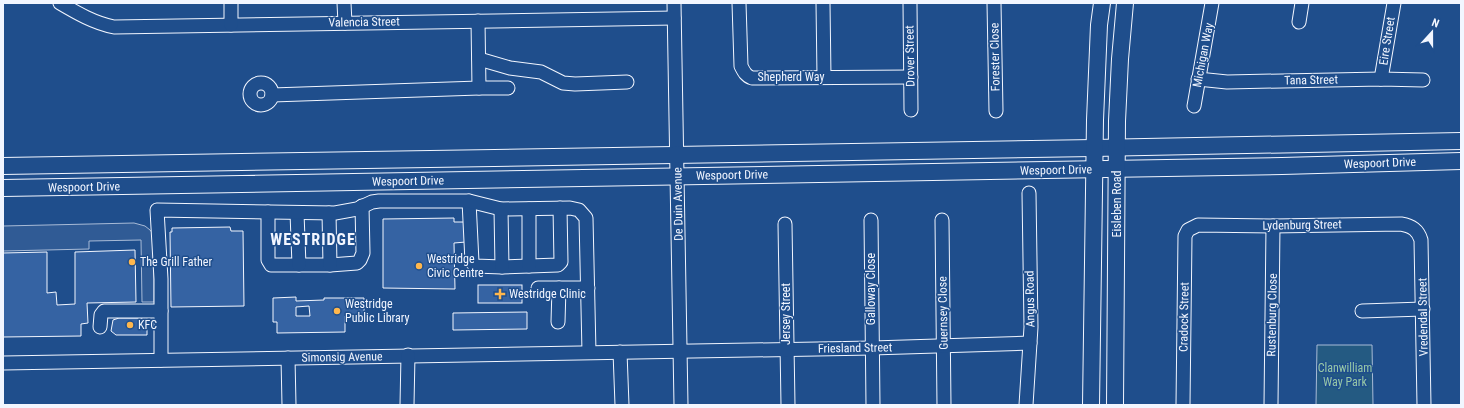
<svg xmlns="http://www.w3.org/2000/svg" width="1464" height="408" font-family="'Roboto Condensed',sans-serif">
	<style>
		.green { fill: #245a82; stroke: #a8bbd7 }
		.parking { fill: #305b95; stroke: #a8bbd7 }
		.building { fill: #3563a3; stroke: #f2f6ff; fill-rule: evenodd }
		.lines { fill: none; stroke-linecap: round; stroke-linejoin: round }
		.minor-casing { stroke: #f2f6ff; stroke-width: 15 }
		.major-casing { stroke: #f2f6ff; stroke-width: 18 }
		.minor { stroke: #1f4e8c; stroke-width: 13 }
		.major { stroke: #1f4e8c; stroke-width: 16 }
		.poi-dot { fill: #ffb74d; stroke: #1f4e8c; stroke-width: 1.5 }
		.labels { text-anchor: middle; stroke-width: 3; stroke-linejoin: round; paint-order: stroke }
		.street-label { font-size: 12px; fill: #f2f6ff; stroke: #1f4e8c }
		.poi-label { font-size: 12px; fill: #f2f6ff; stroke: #1f4e8c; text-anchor: start }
		.park-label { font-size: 12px; fill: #97c8a6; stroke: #1f4e8c }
		.district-label { font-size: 16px; font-weight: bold; letter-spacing: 1px; fill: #f2f6ff; stroke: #1f4e8c }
	</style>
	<rect width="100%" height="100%" fill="#1f4e8c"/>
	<path class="green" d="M1317 345H1372L1373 405H1316Z"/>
	<path class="parking" d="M134 223 145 226 150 230 154 235V302H142L141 240 89 241V249L3 251V226Z"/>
	<g class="building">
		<path d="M454 218V222H466V242L454 243 455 289 383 288V219Z"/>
		<path d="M230 227 231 231H243L244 306 171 307 170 232H172V228Z"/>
		<path d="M135 250 136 302 87 303 88 323 81 324V336L3 337V253L47 252V293L56 292 57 305 75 304V252Z"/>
		<rect x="478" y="285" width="44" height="18"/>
		<path d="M296 297V301L324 300V298H364V316H345V332L277 333V322H273V298ZM309 306 310 316H296V307Z"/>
		<path d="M527 312V329L453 330V313Z"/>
		<path d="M119 318H147V335H116L111 331 113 320Z"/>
	</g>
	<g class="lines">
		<g class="minor-casing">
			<g id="minor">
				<path d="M60 3C77 13 94 23 114 27L674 18"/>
				<path d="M344 3 345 23"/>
				<path d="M674 3 681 405"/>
				<path d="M739 3 741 66C744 72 746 76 752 78L911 77"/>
				<path d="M823 3 824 77"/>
				<path d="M910 3 911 110"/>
				<path d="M994 3 996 111"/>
				<path d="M1299 22 1302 3"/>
				<path d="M231 25V3"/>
				<path d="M479 59 510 68 541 72 563 83 575 84 627 82"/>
				<path d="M1198 79 1227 82 1381 79 1423 80"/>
				<path d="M1381 79 1394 3"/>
				<circle cx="261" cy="94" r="11"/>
				<path d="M479 88H508"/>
				<path d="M272 95 479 88 478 21"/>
				<path d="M1194 106 1212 3"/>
				<path d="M469 201 472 262 475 266 502 267 558 265 561 262 560 208"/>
				<path d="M501 209 502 267"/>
				<path d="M529 209V266"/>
				<path d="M268 212V260L271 265H330L357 263 360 260 363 253 362 206"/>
				<path d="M297 213 299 265"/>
				<path d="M329 213 330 265"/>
				<path d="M871 220 873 405"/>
				<path d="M942 220 944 405"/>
				<path d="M785 224 788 405"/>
				<path d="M538 288H588"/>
				<path d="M1362 311 1423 309"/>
				<path d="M558 322 559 288"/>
				<path d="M100 327 101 315 104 311H161"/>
				<path d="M620 352 622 405"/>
				<path d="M288 358 289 405"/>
				<path d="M161 360V279L157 210 335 213 357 209 372 202 379 201H469L501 209 570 208 579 210 586 218 589 352"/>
				<path d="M3 363 872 348 1030 343"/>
				<path d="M407 405 408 355"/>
				<path d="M1026 405 1031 327 1029 193"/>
				<path d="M1183 405 1185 236 1188 230 1198 225 1273 226 1401 224C1412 226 1418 230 1421 240L1424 405"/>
				<path d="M1271 405 1273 226"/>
			</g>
		</g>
		<g class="major-casing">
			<g id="major">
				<path d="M3 166 1094 148 1461 141"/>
				<path d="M3 188 1282 166 1461 161"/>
				<path d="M1091 405 1095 120 1099 25 1102 3"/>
				<path d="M1115 405 1117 121 1120 59 1125 3"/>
			</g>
		</g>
		<use href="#minor" class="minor"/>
		<use href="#major" class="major"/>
	</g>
	<g class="poi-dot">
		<circle cx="132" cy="262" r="4"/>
		<circle cx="419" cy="266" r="4"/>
		<path d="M498 288h4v4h4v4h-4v4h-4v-4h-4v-4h4z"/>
		<circle cx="337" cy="311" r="4"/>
		<circle cx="130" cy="325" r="4"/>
	</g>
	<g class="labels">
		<g class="street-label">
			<text transform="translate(364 22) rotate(-1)" y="4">Valencia Street</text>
			<text transform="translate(1387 41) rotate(-81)" y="4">Eire Street</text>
			<text transform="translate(1203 55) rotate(-79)" y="4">Michigan Way</text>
			<text transform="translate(910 56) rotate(-91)" y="4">Drover Street</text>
			<text transform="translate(995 57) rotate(-91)" y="4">Forester Close</text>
			<text x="791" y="81">Shepherd Way</text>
			<text transform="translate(1311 80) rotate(-1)" y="4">Tana Street</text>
			<text transform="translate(1380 163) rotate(-2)" y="4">Wespoort Drive</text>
			<text transform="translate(1056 170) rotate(-1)" y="4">Wespoort Drive</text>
			<text transform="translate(732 175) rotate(-1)" y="4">Wespoort Drive</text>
			<text transform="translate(408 181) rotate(-1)" y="4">Wespoort Drive</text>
			<text transform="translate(84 187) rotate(-1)" y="4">Wespoort Drive</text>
			<text transform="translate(678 204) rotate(-91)" y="4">De Duin Avenue</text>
			<text transform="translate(1117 204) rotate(-90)" y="4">Eisleben Road</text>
			<text transform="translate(1302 225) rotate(-1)" y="4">Lydenburg Street</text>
			<text transform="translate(871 289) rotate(-90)" y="4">Galloway Close</text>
			<text transform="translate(1030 299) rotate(-91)" y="4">Angus Road</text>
			<text transform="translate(943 313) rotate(-91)" y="4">Guernsey Close</text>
			<text transform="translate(786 314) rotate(-90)" y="4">Jersey Street</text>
			<text transform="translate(1272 315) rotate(-89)" y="4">Rustenburg Close</text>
			<text transform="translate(1184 317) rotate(-89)" y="4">Cradock Street</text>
			<text transform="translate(1423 317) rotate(-91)" y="4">Vredendal Street</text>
			<text transform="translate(855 348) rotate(-1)" y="4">Friesland Street</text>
			<text transform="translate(342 357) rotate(-1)" y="4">Simonsig Avenue</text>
		</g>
		<g class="poi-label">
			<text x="427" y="263">Westridge<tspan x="427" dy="14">Civic Centre</tspan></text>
			<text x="140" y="266">The Grill Father</text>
			<text x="509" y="298">Westridge Clinic</text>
			<text x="345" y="308">Westridge<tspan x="345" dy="14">Public Library</tspan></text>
			<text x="138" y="329">KFC</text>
		</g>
		<g class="park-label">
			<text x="1345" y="372">Clanwilliam<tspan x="1345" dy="14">Way Park</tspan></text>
		</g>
		<g class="district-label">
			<text x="313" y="245">WESTRIDGE</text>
		</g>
	</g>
	<rect width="1464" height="408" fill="none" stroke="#f2f6ff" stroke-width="8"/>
	<g transform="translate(1432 32) rotate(21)" stroke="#1f4e8c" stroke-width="3" paint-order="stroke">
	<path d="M0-3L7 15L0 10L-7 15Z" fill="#f2f6ff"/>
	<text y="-6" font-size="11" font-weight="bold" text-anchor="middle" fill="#f2f6ff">N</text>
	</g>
</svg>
